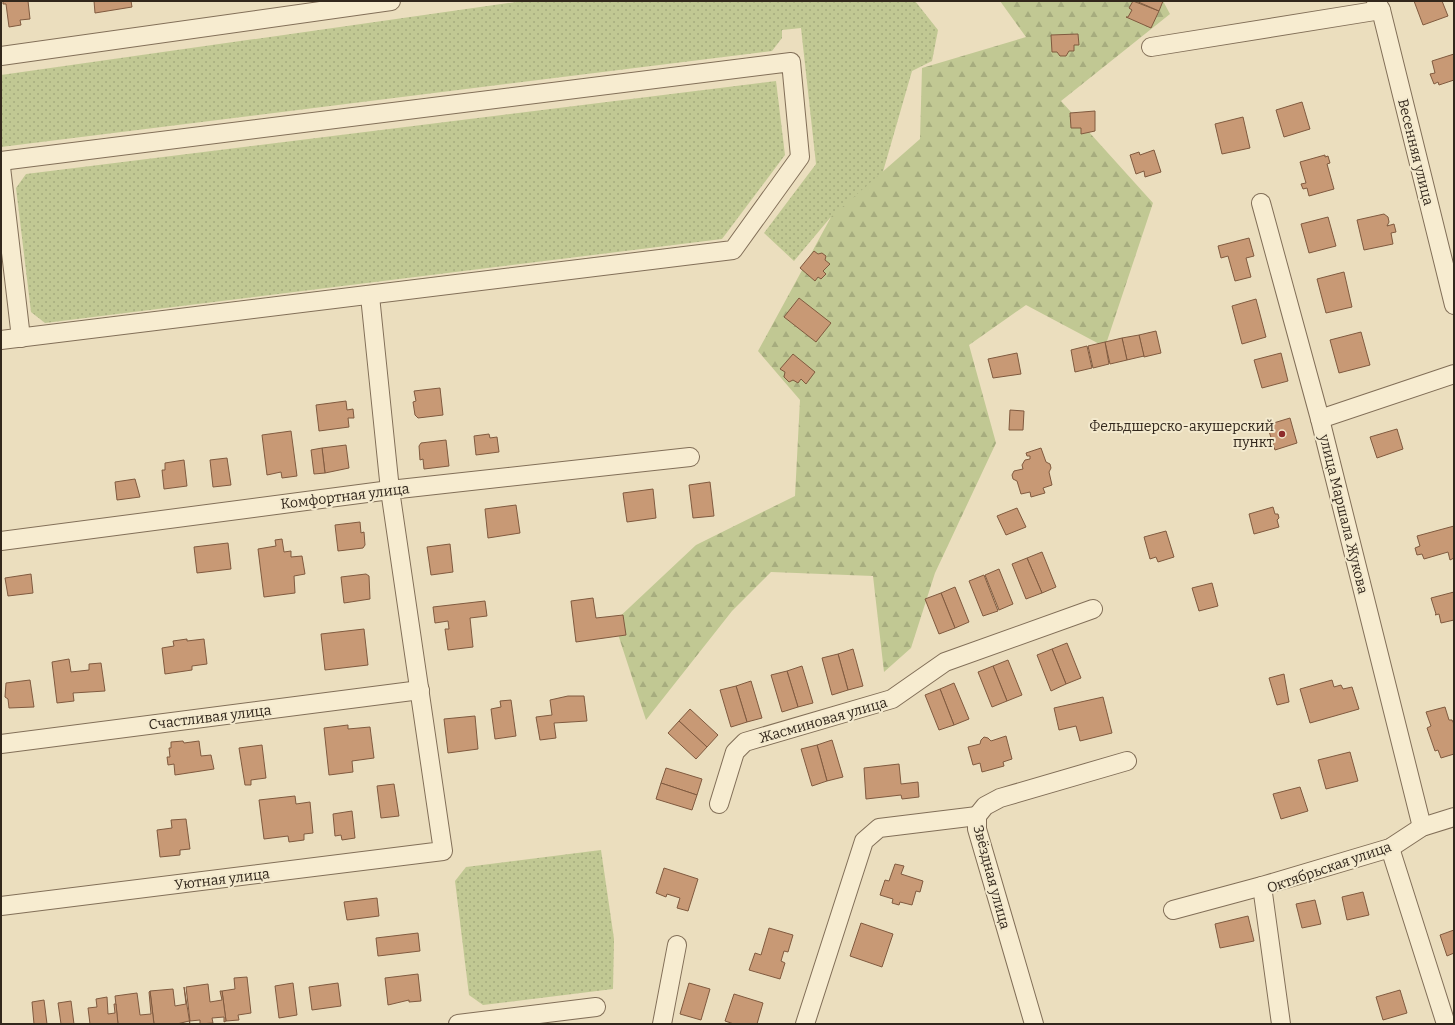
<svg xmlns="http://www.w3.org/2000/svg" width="1455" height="1025" font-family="Bitter,serif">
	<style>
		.green { fill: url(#green-dots) }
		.forest { fill: url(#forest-firs) }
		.building { fill: #c89975; stroke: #805a3f }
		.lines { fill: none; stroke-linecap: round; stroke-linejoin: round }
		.street-casing { stroke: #826f58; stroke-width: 20 }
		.street { stroke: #f7ecd0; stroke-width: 18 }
		.poi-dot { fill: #8e2c2b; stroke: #f3e9cd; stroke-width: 1.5 }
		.labels { text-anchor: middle; stroke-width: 4; stroke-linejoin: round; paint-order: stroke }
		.street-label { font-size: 14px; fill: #32271c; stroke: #f3e9cd }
		.poi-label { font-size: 14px; fill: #32271c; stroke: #f3e9cd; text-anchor: end }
	</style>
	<defs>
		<pattern id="green-dots" width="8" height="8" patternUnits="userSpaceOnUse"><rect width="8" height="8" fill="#c1c893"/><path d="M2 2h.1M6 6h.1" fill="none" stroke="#a6ac7e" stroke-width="1.8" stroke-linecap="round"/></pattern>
		<pattern id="forest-firs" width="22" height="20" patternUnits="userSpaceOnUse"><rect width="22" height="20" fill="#c1c893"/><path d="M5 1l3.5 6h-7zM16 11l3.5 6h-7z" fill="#a6ac7e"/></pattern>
	</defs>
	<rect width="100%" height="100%" fill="#ebdebe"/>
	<g class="green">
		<path d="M523 1H915L938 30 932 61 912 71 876 196 830 218 794 261 764 233 816 164 801 28 782 30V38L772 51 1 147V75Z"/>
		<path d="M776 81 785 155 722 239 45 323 31 312 16 188 26 174Z"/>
		<path d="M601 850 614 939 613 989 483 1005 469 995 455 881 466 867Z"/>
	</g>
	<path class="forest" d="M1000 1H1163L1170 14 1061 101 1153 203 1105 347 1026 305 969 345 996 443 935 573 911 648 884 672 873 576 771 572 732 611 646 720 614 622 696 545 795 496 800 400 758 351 831 217 920 139 922 68 1026 37Z"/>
	<g class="building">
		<path d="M3 1H28L30 19 20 20 21 25 9 27 6 4H3Z"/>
		<path d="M94 1H131L132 7 95 13Z"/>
		<path d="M1133 1 1159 11 1151 28 1126 17H1128L1132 10 1129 8Z"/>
		<path d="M1136 1H1163L1159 11Z"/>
		<path d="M1414 1H1442L1448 16 1423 25Z"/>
		<path d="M1078 34 1079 45H1074V51H1069L1066 56H1060L1057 52H1052L1051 35Z"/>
		<path d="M1454 54V80L1439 85 1438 82 1434 84 1430 74 1435 73 1432 61Z"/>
		<path d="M1302 102 1310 129 1284 137 1276 110Z"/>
		<path d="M1095 111V131L1081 134V128H1071L1070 113Z"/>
		<path d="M1243 117 1250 148 1222 154 1215 124Z"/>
		<path d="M1154 150 1161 172 1145 177 1144 171 1136 174 1130 155 1139 152 1140 155Z"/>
		<path d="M1325 155V157L1328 156 1330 163 1327 164 1334 189 1309 196 1307 188 1303 189 1301 184 1306 183 1300 162Z"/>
		<path d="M1384 214 1388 217 1389 222 1387 226 1394 224 1396 232 1391 233 1393 244 1364 250 1357 220Z"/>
		<path d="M1328 217 1336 246 1309 253 1301 224Z"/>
		<path d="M1249 238 1254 256 1246 258 1251 277 1235 281 1228 256 1221 258 1218 246Z"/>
		<path d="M814 251 818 254 822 253 826 256 825 260 830 264 823 271 826 274 821 279 818 277 815 281 800 268Z"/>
		<path d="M1344 272 1352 307 1326 313 1317 279Z"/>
		<path d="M799 298 831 323 816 342 784 317Z"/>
		<path d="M1256 299 1266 337 1242 344 1232 306Z"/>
		<path d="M1156 331 1161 353 1144 357 1139 335Z"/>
		<path d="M1361 332 1370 365 1339 373 1330 340Z"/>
		<path d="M1139 335 1144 356 1127 360 1122 338Z"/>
		<path d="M1122 338 1127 360 1110 364 1105 342Z"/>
		<path d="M1105 342 1109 364 1093 368 1088 346Z"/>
		<path d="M1087 346 1092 368 1075 372 1071 350Z"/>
		<path d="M1017 353 1021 374 993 378 988 359Z"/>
		<path d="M1281 353 1288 381 1262 388 1254 360Z"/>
		<path d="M793 354 815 372 806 384 801 379 798 383 793 380 789 382 784 377 785 372 780 369Z"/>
		<path d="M440 388 443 415 418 418 415 415 413 402 416 401 414 391Z"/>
		<path d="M346 401 347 410 353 409 354 418H348L349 427 319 431 316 405Z"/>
		<path d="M1010 410 1024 411 1023 430H1009Z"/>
		<path d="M1290 418 1297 443 1275 450 1267 425Z"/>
		<path d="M1397 429 1403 449 1377 458 1370 437Z"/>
		<path d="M291 431 297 476 282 478 281 472 267 475 262 435Z"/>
		<path d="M489 434 490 438 497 437 499 452 476 455 474 436Z"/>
		<path d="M446 440 449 466 424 469 423 459 420 460 419 446 421 443Z"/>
		<path d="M346 445 349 468 325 473 322 448Z"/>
		<path d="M322 448 325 473 314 474 311 450Z"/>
		<path d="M1041 448 1046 462 1050 464 1051 468 1049 472 1052 485 1043 488 1045 493 1031 497 1030 492 1021 494 1017 481 1013 479 1012 475 1014 471 1023 469 1022 465 1025 460 1030 459V456H1027L1026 453Z"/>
		<path d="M227 458 231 485 213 487 210 460Z"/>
		<path d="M184 460 187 486 164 489 162 470H165V463Z"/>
		<path d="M135 479 140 497 117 500 115 482Z"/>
		<path d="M710 482 714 516 693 518 689 485Z"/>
		<path d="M653 489 656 518 627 522 623 493Z"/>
		<path d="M516 505 520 533 488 538 485 509Z"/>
		<path d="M1273 507 1275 514H1278L1279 518 1277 520 1279 527 1254 534 1249 514Z"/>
		<path d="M1017 508 1026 527 1006 535 997 516Z"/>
		<path d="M360 522 361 533 364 532 365 545 363 548 338 551 335 525Z"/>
		<path d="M1454 526V558L1450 560 1448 552 1424 559 1422 554 1417 555 1415 548 1420 546 1417 536Z"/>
		<path d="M1166 531 1174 557 1158 562 1156 557 1150 559 1144 537Z"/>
		<path d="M282 539 284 552 291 551V557L302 556 305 574 294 576 295 593 264 597 258 549 276 546 275 540Z"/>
		<path d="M228 543 231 569 197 573 194 547Z"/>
		<path d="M450 544 453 572 431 575 427 547Z"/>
		<path d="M1042 552 1056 587 1042 593 1027 558Z"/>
		<path d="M1027 558 1042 593 1026 599 1012 564Z"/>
		<path d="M999 569 1013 604 999 610 985 575Z"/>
		<path d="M31 574 33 593 8 596 5 578Z"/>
		<path d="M366 574 369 576 370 599 344 603 341 577Z"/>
		<path d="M984 575 998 611 983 616 969 581Z"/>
		<path d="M1212 583 1218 606 1199 611 1192 588Z"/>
		<path d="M955 587 969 622 955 628 941 593Z"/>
		<path d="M1454 592V620L1441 623 1439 614 1435 615 1436 614 1431 598Z"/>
		<path d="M941 593 955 628 939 634 925 599Z"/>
		<path d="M593 598 596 618 623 615 626 635 576 642 571 601Z"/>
		<path d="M485 601 487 616 470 618 473 647 448 650 445 629H449L448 621 435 623 433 607Z"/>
		<path d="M364 629 368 665 325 670 321 634Z"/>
		<path d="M187 639V641L204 639 207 664 192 666V670L165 674 162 648 174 646 173 641Z"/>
		<path d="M1067 643 1081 678 1066 684 1052 649Z"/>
		<path d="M853 649 863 686 848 690 838 654Z"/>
		<path d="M1052 649 1066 684 1051 691 1037 655Z"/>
		<path d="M838 654 848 690 832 695 822 658Z"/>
		<path d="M69 659 71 672 89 670V664L101 663 105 691 73 693 74 701 57 703 52 662Z"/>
		<path d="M1008 660 1022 695 1007 701 993 666Z"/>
		<path d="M802 666 813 703 798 707 787 671Z"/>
		<path d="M993 666 1007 701 992 707 978 672Z"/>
		<path d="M787 671 798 707 782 712 771 675Z"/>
		<path d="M1284 674 1289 702 1277 705 1269 678Z"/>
		<path d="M30 680 34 707 9 708 8 699 5 697 6 683Z"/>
		<path d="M1332 680 1334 687 1341 685 1343 689 1352 687 1359 709 1310 723 1300 689Z"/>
		<path d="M751 681 762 718 747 722 736 686Z"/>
		<path d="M954 683 969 719 954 725 940 689Z"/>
		<path d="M736 686 747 722 731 727 720 690Z"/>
		<path d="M940 689 954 725 939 730 925 695Z"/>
		<path d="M568 696H584L587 721 554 723 556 738 540 740 536 717 552 715 550 700Z"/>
		<path d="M1103 697 1112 733 1080 741 1076 726 1059 730 1054 708Z"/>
		<path d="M511 700 516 736 495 739 491 709 501 707 500 701Z"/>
		<path d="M1445 707 1449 720H1452L1454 724V754L1441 758 1438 750 1435 751 1427 728 1431 726 1426 712Z"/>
		<path d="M690 709 718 735 707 747 679 721Z"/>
		<path d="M475 716 478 749 448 753 444 719Z"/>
		<path d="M679 721 707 747 696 759 668 733Z"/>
		<path d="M348 725V729L370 727 374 758 352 761 353 772 329 775 324 728Z"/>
		<path d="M1006 736 1012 759 1003 762 1004 766 982 772 980 763 973 765 968 747 980 744 981 740 984 737 988 738 991 741Z"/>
		<path d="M832 740 843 777 827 781 817 745Z"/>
		<path d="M183 741 184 743 199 741 201 756 211 755 214 769 175 775 174 764 168 765 167 757H170L169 748H171V742Z"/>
		<path d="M262 745 266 778 251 780V785H245L239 748Z"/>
		<path d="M817 745 827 781 812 786 801 749Z"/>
		<path d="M1350 752 1358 781 1326 789 1318 760Z"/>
		<path d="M899 764 901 784 918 782 919 797 902 799 901 795 866 799 864 768Z"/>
		<path d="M666 768 702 779 697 795 661 783Z"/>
		<path d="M661 783 697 795 692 810 656 799Z"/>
		<path d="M394 784 399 816 381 818 377 786Z"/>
		<path d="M1300 787 1308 811 1281 819 1273 794Z"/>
		<path d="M295 796 296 804 310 802 313 833 304 834V840L289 842 288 836 264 839 259 800Z"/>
		<path d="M352 811 355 838 342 840 341 835 335 836 333 814Z"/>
		<path d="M186 819 190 849 180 850V855L160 857 157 830 172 828 171 820Z"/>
		<path d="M895 864 904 866 901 874 923 881 920 892 916 891 912 905 900 902 899 905 892 903 893 899 880 895 885 880 889 881Z"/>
		<path d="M664 868 698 879 688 911 677 908 680 898 667 894 666 897 656 893Z"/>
		<path d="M1363 892 1369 915 1347 920 1342 897Z"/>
		<path d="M377 898 379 916 347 920 344 902Z"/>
		<path d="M1315 900 1321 924 1302 928 1296 904Z"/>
		<path d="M1248 916 1254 941 1220 948 1215 924Z"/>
		<path d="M861 923 893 934 882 967 850 956Z"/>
		<path d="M769 928 793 935 788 952 784 951 781 961 785 963 780 979 749 970 755 953 761 955Z"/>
		<path d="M1454 930V953L1447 956 1440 935Z"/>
		<path d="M418 933 420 951 378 956 376 938Z"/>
		<path d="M418 974 421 1001 409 1002V1000L388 1005 385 978Z"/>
		<path d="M247 977 251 1013 238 1015 239 1020 226 1021 222 991 235 989 234 978Z"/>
		<path d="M293 983 297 1015 279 1018 275 986Z"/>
		<path d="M338 983 341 1006 312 1010 309 987Z"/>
		<path d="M689 983 710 989 701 1020 680 1014Z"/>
		<path d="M208 984 210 1002 222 1000 220 991H222L226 1021 224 1022V1017L212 1018 213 1023 200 1024V1020L190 1021 186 987Z"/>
		<path d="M184 987 190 1024 189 1021 177 1024H154L150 991 173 989 175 1006 186 1004Z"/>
		<path d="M1400 990 1407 1013 1383 1020 1376 997Z"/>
		<path d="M150 991 154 1024H118L115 996 137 993 140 1015 151 1014 149 992Z"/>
		<path d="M734 994 763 1003 757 1024H734L725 1021Z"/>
		<path d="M107 997 108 1014 115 1013 114 1004H116L118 1024H90L88 1008 97 1007 96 999Z"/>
		<path d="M44 1000 47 1024H34L32 1002Z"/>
		<path d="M71 1001 74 1024H61L58 1003Z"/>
	</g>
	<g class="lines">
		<g class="street-casing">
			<g id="street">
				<path d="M1376 1 1381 10 1454 305"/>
				<path d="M1151 47 1381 10"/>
				<path d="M1 56 391 1"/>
				<path d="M1 161 791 62 800 157 733 250 1 340"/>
				<path d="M1 167 21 338"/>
				<path d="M1261 203 1320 419 1422 827"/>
				<path d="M1320 419 1454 374"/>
				<path d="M1 541 390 490 690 457"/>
				<path d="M1 744 420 690"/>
				<path d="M719 804 735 752 745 742 892 699 945 662 1093 609"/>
				<path d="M1390 848 1446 1024"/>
				<path d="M1 906 443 851 390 490 370 296"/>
				<path d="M1173 910 1262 886"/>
				<path d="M458 1024 596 1007"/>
				<path d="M662 1024 677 945"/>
				<path d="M805 1024 864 841 879 828 977 816"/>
				<path d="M1034 1024 977 829V816L985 806 1000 798 1127 761"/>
				<path d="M1281 1024 1262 886 1390 848 1422 827 1454 817"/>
			</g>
		</g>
		<use href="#street" class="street"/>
	</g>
	<circle class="poi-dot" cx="1282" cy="434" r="4"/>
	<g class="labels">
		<g class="street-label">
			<text transform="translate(1416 152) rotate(76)" y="5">Весенняя улица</text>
			<text transform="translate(345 496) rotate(-7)" y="5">Комфортная улица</text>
			<text transform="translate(1344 514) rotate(76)" y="5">улица Маршала Жукова</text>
			<text transform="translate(210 717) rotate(-7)" y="5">Счастливая улица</text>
			<text transform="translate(823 720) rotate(-16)" y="5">Жасминовая улица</text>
			<text transform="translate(1329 867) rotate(-19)" y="5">Октябрьская улица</text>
			<text transform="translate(992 877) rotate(75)" y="5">Звёздная улица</text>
			<text transform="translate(222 879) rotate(-7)" y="5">Уютная улица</text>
		</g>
		<g class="poi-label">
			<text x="1274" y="431">Фельдшерско-акушерский<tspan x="1274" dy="16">пункт</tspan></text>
		</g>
	</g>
	<rect width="1455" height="1025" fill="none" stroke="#32271c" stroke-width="4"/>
</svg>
